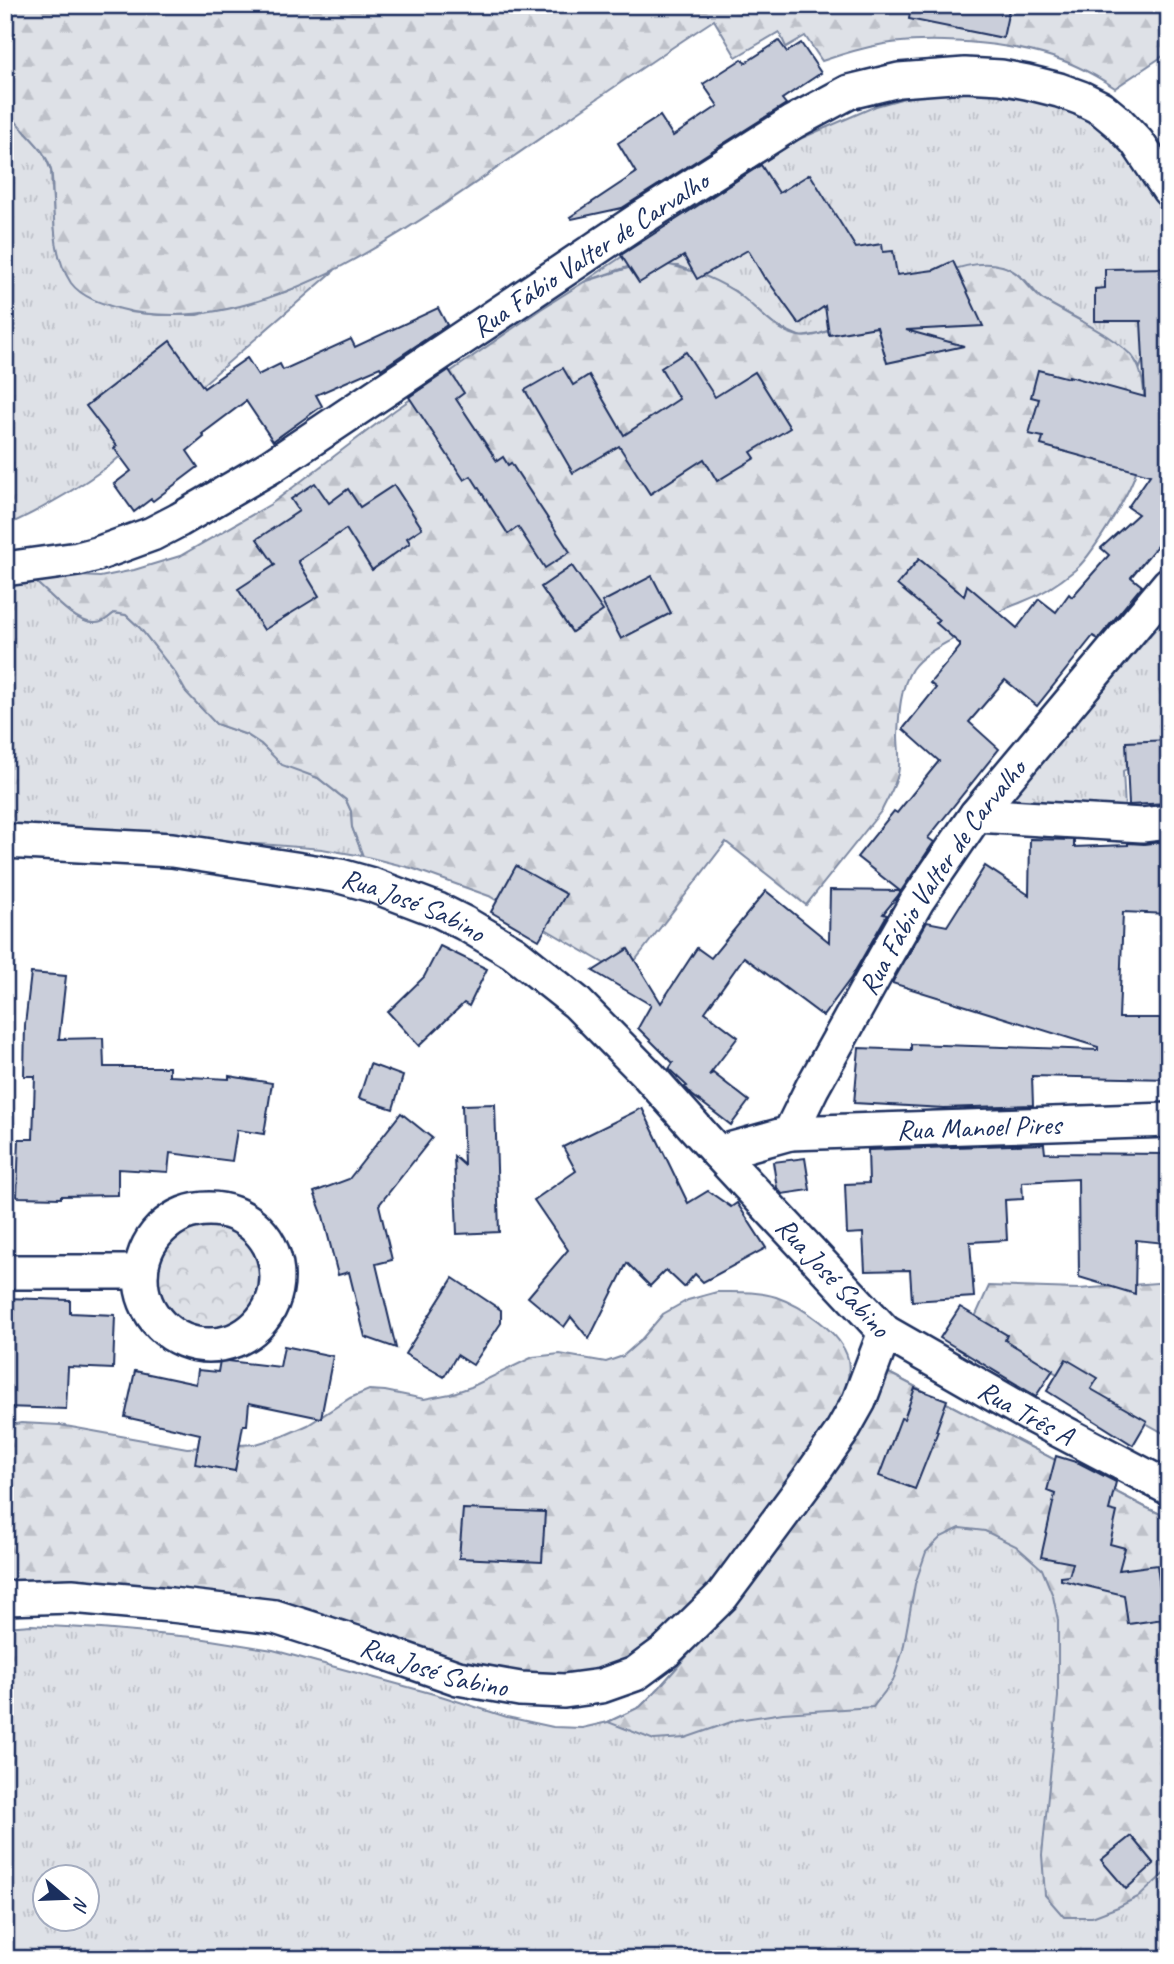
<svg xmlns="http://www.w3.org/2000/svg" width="1174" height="1964" font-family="Caveat,sans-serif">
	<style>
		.grass { fill: url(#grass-tufts); stroke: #7c88a2; stroke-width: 2; fill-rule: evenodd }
		.forest { fill: url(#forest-firs); stroke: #7c88a2; stroke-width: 2 }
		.park { fill: url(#park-crowns); stroke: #7c88a2; stroke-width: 2 }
		.building { fill: #caceda; stroke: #1b2f5e; stroke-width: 2 }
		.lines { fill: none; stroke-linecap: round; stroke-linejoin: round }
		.minor-casing { stroke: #1b2f5e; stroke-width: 38 }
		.minor { stroke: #fff; stroke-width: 33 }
		.labels { text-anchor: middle; stroke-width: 5; stroke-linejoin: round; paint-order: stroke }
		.street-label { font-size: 28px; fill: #1b2f5e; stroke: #fff }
	</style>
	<defs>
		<pattern id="grass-tufts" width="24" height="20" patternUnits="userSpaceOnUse" patternTransform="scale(1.75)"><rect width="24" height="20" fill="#dee1e7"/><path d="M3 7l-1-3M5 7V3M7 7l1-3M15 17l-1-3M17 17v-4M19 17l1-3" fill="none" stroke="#bec1c9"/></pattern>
		<pattern id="forest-firs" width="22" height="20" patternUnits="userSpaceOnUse" patternTransform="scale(1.75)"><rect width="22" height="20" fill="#dee1e7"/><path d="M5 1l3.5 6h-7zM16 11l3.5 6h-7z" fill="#bec1c9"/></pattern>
		<pattern id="park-crowns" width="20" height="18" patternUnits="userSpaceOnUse" patternTransform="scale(1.75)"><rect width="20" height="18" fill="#dee1e7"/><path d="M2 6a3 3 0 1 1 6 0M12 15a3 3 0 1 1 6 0" fill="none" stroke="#bec1c9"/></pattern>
	</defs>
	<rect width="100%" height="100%" fill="#fff"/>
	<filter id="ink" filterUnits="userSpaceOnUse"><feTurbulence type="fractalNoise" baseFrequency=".0143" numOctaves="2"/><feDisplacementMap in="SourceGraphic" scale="14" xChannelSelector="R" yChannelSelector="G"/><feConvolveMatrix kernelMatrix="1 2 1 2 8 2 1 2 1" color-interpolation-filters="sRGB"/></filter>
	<g filter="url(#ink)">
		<g class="grass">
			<path d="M974 91 1010 92 1077 107 1124 145 1156 198 1167 231 1169 245V282L1140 368 1132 356 1116 343 1082 321 1041 299 1026 281 1016 273 1002 266H968L860 319 819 334 801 337 774 325 735 291 678 266 633 265 584 282 795 141 876 106 919 94Z"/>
			<path d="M5 104 27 134 43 151 51 171 55 232 60 260 130 312 160 315H197L285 292 335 270 110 465C75 490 44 509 5 526Z"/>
			<path d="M30 577C46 589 73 623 94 623 102 623 108 618 114 613L126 615 140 628 176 674 186 692 216 724 247 735 261 744 269 752 301 771 318 778 346 800 351 811 352 827 363 856 322 849 273 845 5 829V581Z"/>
			<path d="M1169 613V745L1123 771 1125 809 1008 803Z"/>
			<path d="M887 1372 1145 1507 1169 1518V1959H5V1627L31 1625 101 1629 192 1637 273 1650 441 1696 507 1717 553 1727 582 1728 608 1722 640 1707 658 1689 711 1629ZM46 1876H88V1918H46Z"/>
		</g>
		<g class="forest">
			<path d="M5 5H1169V52L1115 88C1103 80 1091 73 1078 67 1028 43 938 36 884 44 862 48 842 54 822 61L805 36 786 47 779 32 736 57 714 20C646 64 580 111 513 157 417 223 294 314 174 315 156 315 138 314 121 309 104 304 82 298 71 283 54 257 54 226 53 196 52 188 53 178 51 170 44 143 16 130 6 105 3 98 5 87 5 79 5 55 5 30 5 5Z"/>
			<path d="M650 261C679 266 709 275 734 291 756 305 771 330 798 336 810 339 825 332 836 328 845 325 854 322 862 318 901 298 956 253 1002 266 1023 272 1029 292 1045 301 1069 316 1118 337 1134 359 1152 384 1144 453 1133 480 1125 500 1091 557 1075 570 1059 583 1041 595 1022 602 1015 605 1008 607 1001 611 985 619 969 630 953 639 939 647 922 655 912 669 900 688 899 713 898 735 898 748 901 761 898 774 895 787 887 799 882 810L806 905 726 842 624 975 489 896 411 868 363 856 352 827 351 811 346 800 318 778 282 765 261 744 247 735 216 724 186 692 176 674 140 628 126 615 114 613C108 618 102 624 94 623 73 623 46 589 30 577L57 575 100 577 134 570 180 556 271 504 395 410 541 309 584 282Z"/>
			<path d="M1169 1282V1436L971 1326 989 1286 1079 1289Z"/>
			<path d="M717 1292C737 1292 758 1291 776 1297 802 1306 841 1332 848 1359 852 1380 840 1403 833 1422L705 1593 650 1644 622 1661 586 1674 541 1677 509 1672 465 1662 331 1617 273 1602 213 1593 137 1585H5V1426L21 1423 60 1425 187 1448 256 1444 283 1436 308 1425 350 1398 369 1390 385 1391 424 1399 450 1394 471 1387 533 1357 560 1354 606 1362 623 1356 640 1341 663 1314 688 1300Z"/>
			<path d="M887 1372 1145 1507 1169 1518V1869L1140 1896 1118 1907 1092 1917H1064L1045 1895 1042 1855 1058 1697V1620L1053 1596 1042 1569 1016 1546 985 1531 960 1528 941 1537 926 1552 915 1584 903 1650 893 1681 873 1707 783 1713 737 1720 685 1738 654 1740 608 1722 640 1707 658 1689 711 1629Z"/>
		</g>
		<circle class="park" cx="208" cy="1278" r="61"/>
		<g class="building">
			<path d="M911 5H1010L1003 38 909 19Z"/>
			<path d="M779 41 787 52 801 43 821 73 782 99 786 104 622 208 572 219 570 217 636 173 618 143 660 116 673 136 718 106 703 84 742 59 745 63Z"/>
			<path d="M761 165 779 193 810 174 856 248 882 244 883 252 893 251 897 275 934 270 953 261 983 326 906 330 964 346 887 363 877 327 829 335 825 306 799 324 766 278 765 279 748 250 697 279 684 256 639 283 621 255Z"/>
			<path d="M1169 268V537L1166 535 1131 577 1142 586 1098 639 1093 636 1037 706 1005 680 969 722 999 749 928 838 934 842 897 897 883 914 887 915 851 978 823 1016 744 957 705 1012 738 1037 709 1075 713 1073 749 1101 731 1125 692 1095 685 1087 687 1086 669 1069 673 1063 638 1028 651 1005 593 971 628 949 661 1003 697 948 711 958 766 891 829 942 830 890 900 891 857 857 894 811 897 813 939 761 903 729 936 688 930 683 960 647V644L936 623 939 620 897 585 919 559 964 596 967 585 1017 628 1039 599 1056 612 1069 594 1072 597 1109 555 1101 548 1138 514 1128 507 1150 475 1041 445 1043 437 1029 434 1039 399 1031 397 1038 370 1069 378V376L1145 397 1141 321H1095V289L1105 288V269Z"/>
			<path d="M438 308 447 325 381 369 380 367 316 395 322 406 273 441 246 401 202 434 204 437 187 451 198 467 153 501 151 499 134 512 114 484 131 471 114 448 117 446 86 406 170 341 204 388 247 358 258 375 280 364 283 370 351 339 355 347Z"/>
			<path d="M686 352 715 397 755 372 790 428 751 452 755 458 717 481 704 459 650 494 619 446 573 473 525 390 563 368 573 385 589 375 624 435 679 399 661 368Z"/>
			<path d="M449 370 464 393 456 399 497 461 503 457 508 465 511 463 570 552 545 568 518 527 508 534 471 476 464 480 409 397Z"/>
			<path d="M315 483 329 503 348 489 360 507 394 485 422 528 407 538 410 543 372 570 346 529 298 561 319 596 264 630 238 589 275 565 257 539 299 511 291 499Z"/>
			<path d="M572 566 603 611 572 632 541 587Z"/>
			<path d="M652 576 671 613 621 639 602 602Z"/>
			<path d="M1169 740V803L1129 805 1126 742Z"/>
			<path d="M1030 839 1074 840V847L1128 845V843L1144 844 1169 841V914L1123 912 1119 1018H1160V1044H1169V1079L1032 1076 1033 1105 944 1108 854 1103 859 1048 911 1050V1044L1098 1050V1047L892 983 927 922 947 926 985 866 1029 895Z"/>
			<path d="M516 866 566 894 539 940 491 912Z"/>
			<path d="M440 946 487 969 469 1006 464 1003 419 1046 388 1012 424 977Z"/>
			<path d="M31 973 66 976 59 1039 103 1038 104 1067H169V1076L229 1079V1076L272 1083 264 1134 237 1130 232 1161 170 1153 168 1172 118 1169V1195L61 1196V1198L17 1197 19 1139H33L35 1076H24L25 1025Z"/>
			<path d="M370 1064 403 1076 393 1109 359 1098Z"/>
			<path d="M495 1104 499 1232 457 1234 454 1156 464 1165 462 1105Z"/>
			<path d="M642 1108 688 1203 708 1191 731 1207 737 1203 766 1248 703 1282 695 1274 684 1287 666 1270 650 1286 627 1263 589 1339 571 1317 564 1327 528 1297 568 1250 534 1200 576 1171 563 1147Z"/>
			<path d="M401 1113 432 1138 379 1205 392 1260 376 1264 396 1348 365 1337 349 1272 338 1275 323 1216 314 1192 349 1179Z"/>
			<path d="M1044 1144 1045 1153 1169 1154V1225H1167L1165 1243 1136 1240 1135 1294 1079 1277 1078 1179 1022 1182 1023 1199 1005 1200 1007 1240 970 1242 974 1297 912 1301 910 1270 865 1271 863 1233 847 1234 845 1184 869 1183 868 1150Z"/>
			<path d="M805 1158 810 1190 782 1194 777 1188 773 1162Z"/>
			<path d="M453 1278 501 1310V1323L473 1365 457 1355 444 1377 405 1354Z"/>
			<path d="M5 1298 70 1300V1313L115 1315 113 1369 68 1367 66 1409 5 1407Z"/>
			<path d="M960 1307 1007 1335 1005 1340 1053 1370 1036 1396 940 1338Z"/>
			<path d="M284 1346 333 1356 321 1418 249 1403 247 1425H243L235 1471 195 1464 200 1434 125 1417 135 1371 196 1384 198 1370 218 1372 220 1360 280 1367Z"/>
			<path d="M1066 1359 1098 1378 1091 1389 1147 1421 1133 1445 1047 1391Z"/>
			<path d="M915 1388 947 1400 936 1431H938L915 1489 879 1476 901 1418 904 1419Z"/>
			<path d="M1056 1456 1079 1463 1116 1482 1109 1510 1117 1512 1110 1544 1125 1548 1119 1570 1157 1565 1164 1619 1128 1624 1124 1595 1061 1580V1577L1069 1576 1073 1563 1041 1557 1055 1494 1047 1491Z"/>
			<path d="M463 1509 545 1512 542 1562 459 1558Z"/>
			<path d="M1131 1836 1154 1864 1126 1889 1101 1860Z"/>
		</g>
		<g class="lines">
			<g class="minor-casing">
				<g id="minor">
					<path id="s1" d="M5 569 78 559 97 554 152 534 179 520 270 467 640 219 793 122 849 92 899 80 965 75 1001 77 1027 82 1059 90 1081 98 1101 108 1119 123 1137 142 1169 190"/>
					<path d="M976 815 1142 825 1169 822"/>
					<path id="s2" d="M5 841 172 850 340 876 372 885 438 910 464 923 513 952 576 1002 649 1076 718 1153 885 1332 1030 1415 1169 1488"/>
					<path id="s3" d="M790 1133 1169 1120"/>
					<path id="s4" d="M718 1153 790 1133 812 1088 886 955 917 901 976 815 1169 584"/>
					<circle cx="209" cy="1277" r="68"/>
					<path d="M5 1272H141"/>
					<path id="s5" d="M5 1598 72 1596 171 1605 275 1617 375 1649 458 1678 520 1689 564 1691 601 1686 635 1674 666 1651 722 1596 808 1480 841 1433 859 1401 885 1332"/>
				</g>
			</g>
			<use href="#minor" class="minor"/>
		</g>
	</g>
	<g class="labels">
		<g class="street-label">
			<text dy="10" stroke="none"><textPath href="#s1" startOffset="672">Rua Fábio Valter de Carvalho</textPath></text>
			<text dy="10" stroke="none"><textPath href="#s4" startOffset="373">Rua Fábio Valter de Carvalho</textPath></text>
			<text dy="10" stroke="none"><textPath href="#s2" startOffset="416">Rua José Sabino</textPath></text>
			<text dy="10" stroke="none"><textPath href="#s3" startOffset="189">Rua Manoel Pires</textPath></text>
			<text dy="10" stroke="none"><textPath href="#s2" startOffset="984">Rua José Sabino</textPath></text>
			<text dy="10" stroke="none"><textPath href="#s2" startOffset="1222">Rua Três A</textPath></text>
			<text dy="10" stroke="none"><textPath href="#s5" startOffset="438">Rua José Sabino</textPath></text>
		</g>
	</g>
	<rect width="1174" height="1964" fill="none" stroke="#fff" stroke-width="28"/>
	<rect x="14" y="14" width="1146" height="1936" fill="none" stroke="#1b2f5e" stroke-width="2.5" filter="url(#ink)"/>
	<g transform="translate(66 1898) rotate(109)"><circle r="33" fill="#ffffff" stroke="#a4acbf" stroke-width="2"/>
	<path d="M0-5L12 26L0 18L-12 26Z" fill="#1b2f5e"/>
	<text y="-10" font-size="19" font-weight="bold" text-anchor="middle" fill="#1b2f5e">N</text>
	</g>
</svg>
